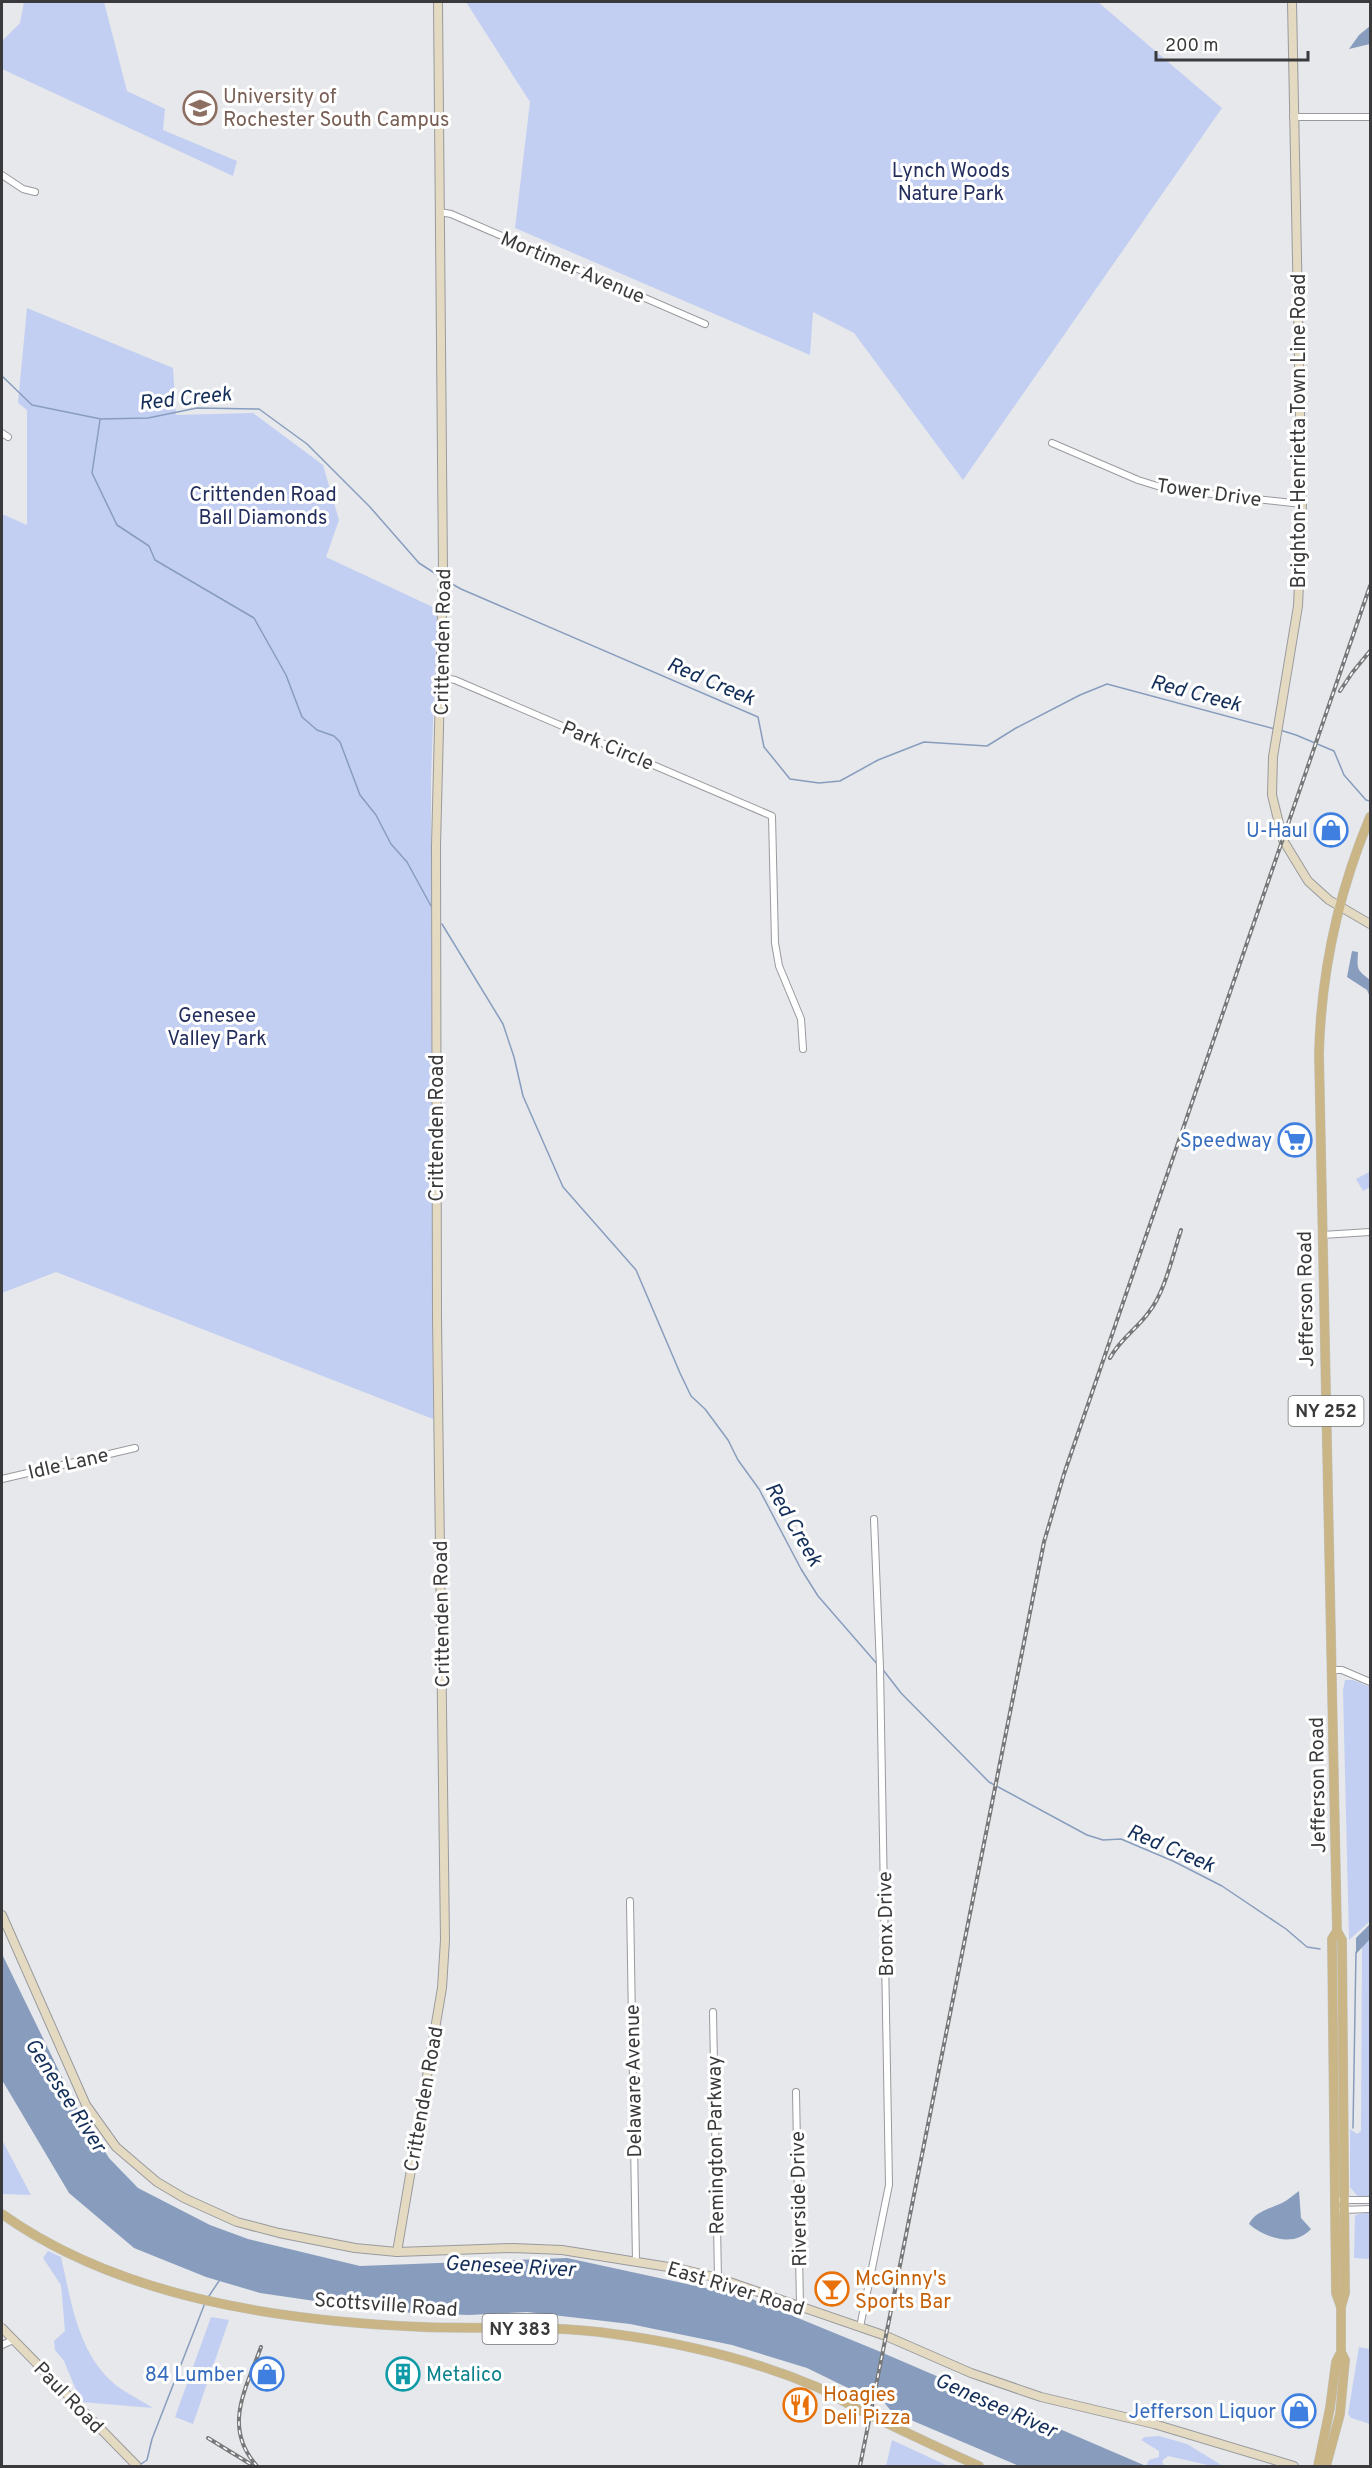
<svg xmlns="http://www.w3.org/2000/svg" width="1372" height="2468" font-family="Overpass,sans-serif">
	<style>
		.green { fill: #c3cff2 }
		.water { fill: #889dbe }
		.lines { fill: none; stroke-linecap: round; stroke-linejoin: round }
		.stream { stroke: #889dbe; stroke-width: 1.5 }
		.street-casing { stroke: #999a9e; stroke-width: 8 }
		.secondary-casing { stroke: #999a9e; stroke-width: 10 }
		.primary-casing { stroke: #c4c4c4; stroke-width: 10 }
		.street { stroke: #fff; stroke-width: 6 }
		.secondary { stroke: #e4dac2; stroke-width: 8 }
		.primary { stroke: #c9b585; stroke-width: 9 }
		.rail-casing { stroke: #77787a; stroke-width: 4 }
		.rail { stroke: #fff; stroke-width: 1.5; stroke-dasharray: 4.5; stroke-linecap: butt }
		.labels { text-anchor: middle; stroke-width: 6; stroke-linejoin: round; paint-order: stroke }
		.shield { fill: #fff; stroke: #757576; stroke-width: 1.5 }
		.shield-label { font-size: 18px; font-weight: bold; fill: #3a3a3c }
		.education-label { font-size: 20px; fill: #785e54; stroke: #fff; text-anchor: start }
		.park-label { font-size: 20px; fill: #232e5d; stroke: #fff }
		.street-label { font-size: 20px; fill: #3a3a3c; stroke: #fff }
		.shop-label { font-size: 20px; fill: #366cbe; stroke: #fff; text-anchor: end }
		.food-label { font-size: 20px; fill: #c56008; stroke: #fff; text-anchor: start }
		.culture-label { font-size: 20px; fill: #0d838f; stroke: #fff; text-anchor: start }
		.water-label { font-size: 21px; font-style: italic; fill: #132e59; stroke: #fff }
	</style>
	<rect width="100%" height="100%" fill="#e6e8eb"/>
	<g class="green">
		<path d="M24 2H104L127 91 165 109 163 130 237 161 233 176 2 69V41L20 23Z"/>
		<path d="M466 2H1098L1222 108 963 480 854 333 813 312 810 355 515 228 530 102Z"/>
		<path d="M27 308 173 368 176 415 253 413 323 465 339 520 326 557 437 609 431 781 433 1419 56 1272 2 1293V514L27 525V410L18 403Z"/>
		<path d="M1369 1172 1370 1187 1363 1191 1356 1179Z"/>
		<path d="M1345 1680H1353L1370 1687V1921L1349 1940 1343 1690Z"/>
		<path d="M1370 1939V2197H1358L1350 2187V2129L1357 2134 1361 2131 1362 1945Z"/>
		<path d="M2 2140 31 2195 2 2194Z"/>
		<path d="M1370 2212V2259L1354 2258 1355 2215Z"/>
		<path d="M48 2251 61 2257C71 2300 77 2348 110 2380 121 2391 139 2399 153 2408L81 2402 64 2361 55 2350 54 2341 65 2331 61 2285 43 2258Z"/>
		<path d="M211 2317 229 2320 193 2424 175 2417Z"/>
		<path d="M1359 2347 1370 2349V2424L1351 2418 1348 2414Z"/>
		<path d="M1159 2436 1187 2444 1223 2466H1212L1168 2456 1162 2461 1164 2466H1146L1149 2460 1159 2457V2451L1141 2440 1145 2437Z"/>
		<path d="M892 2440 948 2466H886Z"/>
	</g>
	<g class="water">
		<path d="M1370 26V44L1349 49 1359 35Z"/>
		<path d="M1352 951 1358 952C1357 971 1357 969 1370 980V997L1367 990 1347 977Z"/>
		<path d="M1370 1924V1939L1356 1954V1938Z"/>
		<path d="M2 1954 77 2108 109 2158 138 2188 210 2225 248 2239 360 2266 567 2258 747 2297 876 2350 1146 2466H1019L892 2412 882 2400 846 2387 807 2368 732 2345 630 2324 527 2312 469 2315 390 2312 260 2293 206 2277 134 2248 69 2193 2 2080Z"/>
		<path d="M1299 2191 1301 2218 1311 2229C1294 2248 1265 2238 1249 2224 1255 2211 1270 2209 1282 2203 1288 2200 1293 2195 1299 2191Z"/>
	</g>
	<g class="lines">
		<g class="stream">
			<path d="M2 376 32 405 101 419 148 418 197 408 259 409 307 444 370 507 419 563 439 576"/>
			<path d="M100 420 92 473 117 525 149 546 155 560 254 618 286 675 302 717 317 730 334 736 340 742 360 795 376 815 391 844 407 862 431 906"/>
			<path d="M445 580 461 589 758 717 764 747 790 779 819 783 840 781 878 760 924 742 987 746 1016 728 1080 695 1107 684 1275 729"/>
			<path d="M1280 730 1296 735 1334 751 1344 775 1366 800 1370 801"/>
			<path d="M442 924 503 1024 514 1057 523 1096 563 1187 636 1270 680 1373 691 1396 705 1409 728 1440 738 1460 759 1489 801 1569 818 1596 878 1665"/>
			<path d="M884 1671 901 1693 989 1782 1087 1835 1103 1840 1121 1839 1173 1861 1222 1886 1286 1929 1307 1947 1320 1949"/>
			<path d="M1353 2128 1356 1952"/>
			<path d="M209 2296 219 2281"/>
			<path d="M141 2464 147 2460 152 2439 205 2303"/>
		</g>
		<g class="street-casing">
			<g id="street">
				<path d="M1293 117H1370"/>
				<path d="M2 175 23 189 35 192"/>
				<path d="M440 212 451 214 705 324"/>
				<path d="M2 433 8 437"/>
				<path d="M1052 443 1138 480 1167 489 1302 504"/>
				<path d="M441 677 455 680 772 816 775 943 779 966 801 1019 803 1049"/>
				<path d="M1322 1235 1370 1232"/>
				<path d="M2 1479 135 1448"/>
				<path d="M1332 1670H1342L1370 1682"/>
				<path d="M630 1901 636 2262"/>
				<path d="M713 2012 718 2278"/>
				<path d="M796 2092 800 2306"/>
				<path d="M1341 2200H1370"/>
				<path d="M1342 2210 1370 2209"/>
				<path d="M860 2327 889 2185 880 1667 874 1519"/>
				<path d="M2 2345 13 2340"/>
			</g>
		</g>
		<g class="secondary-casing">
			<g id="secondary">
				<path d="M1292 2 1302 515 1298 606 1273 757 1272 795 1283 840 1308 881 1329 900 1370 924"/>
				<path d="M2 1915 86 2105 116 2147 157 2182 184 2198 237 2222 279 2233 355 2248 397 2252 513 2248 562 2250 681 2269 718 2278 886 2336 971 2373 1041 2397 1154 2424 1294 2466"/>
				<path d="M397 2252 442 1988 445 1940 437 1318 436 846 443 572 438 2"/>
				<path d="M2 2328 137 2466"/>
			</g>
		</g>
		<g class="primary-casing">
			<g id="primary">
				<path d="M2 2214C120 2298 281 2321 423 2327 486 2329 551 2325 614 2334 682 2343 753 2360 817 2387 836 2396 853 2408 872 2416 907 2433 943 2450 979 2466"/>
				<path d="M1341 2307 1345 2293 1342 1940 1337 1931 1319 1054C1321 973 1339 891 1370 817"/>
				<path d="M1318 2466 1330 2408 1336 2362 1341 2352"/>
				<path d="M1326 2466 1340 2414 1345 2360 1341 2352V2307L1336 2293 1332 1939 1337 1931"/>
			</g>
		</g>
		<use href="#street" class="street"/>
		<use href="#secondary" class="secondary"/>
		<use href="#primary" class="primary"/>
		<g class="rail-casing">
			<g id="rail">
				<path d="M1340 691 1352 673 1370 651"/>
				<path d="M1110 1358C1120 1339 1137 1329 1149 1312 1165 1292 1173 1254 1181 1230"/>
				<path d="M208 2438 252 2465"/>
				<path d="M257 2466C222 2427 246 2389 261 2347"/>
				<path d="M860 2466 1044 1542 1064 1474 1370 586"/>
			</g>
		</g>
		<use href="#rail" class="rail"/>
	</g>
	<defs>
		<g id="university-ring" transform="scale(1.725)"><circle r="9.5" fill="#fff" stroke="#8d6e63" stroke-width="1.5"/><path d="M0-5L7-2L0 1L-7-2ZM-4 1L0 2.5L4 1V4Q0 6-4 4Z" fill="#8d6e63"/></g>
		<g id="shop-ring" transform="scale(1.725)"><circle r="9.5" fill="#fff" stroke="#3f7fe0" stroke-width="1.5"/><path d="M-5-2.5h2.3a2.7 3.5 0 0 1 5.4 0H5L5.5 6h-11ZM-1.5-2.5h3a1.5 2.3 0 0 0-3 0Z" fill="#3f7fe0"/></g>
		<g id="supermarket-ring" transform="scale(1.725)"><circle r="9.5" fill="#fff" stroke="#3f7fe0" stroke-width="1.5"/><path d="M-6-5.5h2.5l.6 2H6L4.5 2H-2.5L-4.4-4H-6ZM-1.5 3.2a1.3 1.3 0 1 0 .1 0ZM3 3.2a1.3 1.3 0 1 0 .1 0Z" fill="#3f7fe0"/></g>
		<g id="bar-ring" transform="scale(1.725)"><circle r="9.5" fill="#fff" stroke="#e8710a" stroke-width="1.5"/><path d="M-6-5H6L.8 .8V4.5H3.5V6h-7V4.5H-.8V.8Z" fill="#e8710a"/></g>
		<g id="building-ring" transform="scale(1.725)"><circle r="9.5" fill="#fff" stroke="#0f9aa8" stroke-width="1.5"/><path d="M-4-6H4V6H1V3H-1V6H-4ZM-2.5-4.3h1.7v1.8h-1.7ZM.8-4.3h1.7v1.8H.8ZM-2.5-1h1.7V.8h-1.7ZM.8-1h1.7V.8H.8Z" fill="#0f9aa8"/></g>
		<g id="restaurant-ring" transform="scale(1.725)"><circle r="9.5" fill="#fff" stroke="#e8710a" stroke-width="1.5"/><path d="M-5-6h1v4h1v-4h1v4h1v-4h1v5L-1.5 .5V6h-2V.5L-5-1ZM5-6V6H3V1.5H1.5Q1.5-4 5-6Z" fill="#e8710a"/></g>
	</defs>
	<g fill-rule="evenodd">
		<use href="#university-ring" x="200" y="108"/>
		<use href="#shop-ring" x="1331" y="830"/>
		<use href="#supermarket-ring" x="1295" y="1140"/>
		<use href="#bar-ring" x="832" y="2289"/>
		<use href="#shop-ring" x="267" y="2374"/>
		<use href="#building-ring" x="403" y="2374"/>
		<use href="#restaurant-ring" x="800" y="2405"/>
		<use href="#shop-ring" x="1299" y="2411"/>
	</g>
	<g class="labels">
		<g class="shield">
			<rect x="1288.5" y="1396" width="75" height="30" rx="4.5"/>
			<rect x="482.5" y="2314" width="75" height="30" rx="4.5"/>
		</g>
		<g class="shield-label">
			<text x="1326" y="1417">NY 252</text>
			<text x="520" y="2335">NY 383</text>
		</g>
		<g class="education-label">
			<text x="223" y="103">University of<tspan x="223" dy="23">Rochester South Campus</tspan></text>
		</g>
		<g class="park-label">
			<text x="951" y="177">Lynch Woods<tspan x="951" dy="23">Nature Park</tspan></text>
			<text x="263" y="501">Crittenden Road<tspan x="263" dy="23">Ball Diamonds</tspan></text>
			<text x="217" y="1022">Genesee<tspan x="217" dy="23">Valley Park</tspan></text>
		</g>
		<g class="street-label">
			<text transform="translate(573 267) rotate(23)" y="7">Mortimer Avenue</text>
			<text transform="translate(1298 431) rotate(-90)" y="7">Brighton-Henrietta Town Line Road</text>
			<text transform="translate(1209 492) rotate(8)" y="7">Tower Drive</text>
			<text transform="translate(442 642) rotate(-89)" y="7">Crittenden Road</text>
			<text transform="translate(608 745) rotate(23)" y="7">Park Circle</text>
			<text transform="translate(436 1128) rotate(-90)" y="7">Crittenden Road</text>
			<text transform="translate(1305 1299) rotate(-91)" y="7">Jefferson Road</text>
			<text transform="translate(68 1463) rotate(-13)" y="7">Idle Lane</text>
			<text transform="translate(441 1614) rotate(-91)" y="7">Crittenden Road</text>
			<text transform="translate(1317 1785) rotate(-91)" y="7">Jefferson Road</text>
			<text transform="translate(885 1924) rotate(-91)" y="7">Bronx Drive</text>
			<text transform="translate(633 2081) rotate(-91)" y="7">Delaware Avenue</text>
			<text transform="translate(423 2099) rotate(-80)" y="7">Crittenden Road</text>
			<text transform="translate(715 2145) rotate(-91)" y="7">Remington Parkway</text>
			<text transform="translate(798 2199) rotate(-91)" y="7">Riverside Drive</text>
			<text transform="translate(736 2288) rotate(17)" y="7">East River Road</text>
			<text transform="translate(386 2304) rotate(4)" y="7">Scottsville Road</text>
			<text transform="translate(69 2397) rotate(46)" y="7">Paul Road</text>
		</g>
		<g class="shop-label">
			<text x="1308" y="837">U-Haul</text>
			<text x="1272" y="1147">Speedway</text>
			<text x="244" y="2381">84 Lumber</text>
			<text x="1276" y="2418">Jefferson Liquor</text>
		</g>
		<g class="food-label">
			<text x="855" y="2285">McGinny's<tspan x="855" dy="23">Sports Bar</tspan></text>
			<text x="823" y="2401">Hoagies<tspan x="823" dy="23">Deli Pizza</tspan></text>
		</g>
		<g class="culture-label">
			<text x="426" y="2381">Metalico</text>
		</g>
		<g class="water-label">
			<text transform="translate(185 398) rotate(-6)" y="7">Red Creek</text>
			<text transform="translate(711 681) rotate(23)" y="7">Red Creek</text>
			<text transform="translate(1196 693) rotate(15)" y="7">Red Creek</text>
			<text transform="translate(794 1524) rotate(60)" y="7">Red Creek</text>
			<text transform="translate(1171 1848) rotate(23)" y="7">Red Creek</text>
			<text transform="translate(66 2095) rotate(57)" y="7">Genesee River</text>
			<text transform="translate(510 2266) rotate(3)" y="7">Genesee River</text>
			<text transform="translate(996 2405) rotate(24)" y="7">Genesee River</text>
		</g>
	</g>
	<rect width="1372" height="2468" fill="none" stroke="#3a3a3c" stroke-width="6"/>
	<path d="M1156 51v9h152v-9" fill="none" stroke="#3a3a3c" stroke-width="3"/>
	<text x="1165" y="51" font-size="18" fill="#3a3a3c" stroke="#ffffff" stroke-width="4.5" paint-order="stroke">200 m</text>
</svg>
